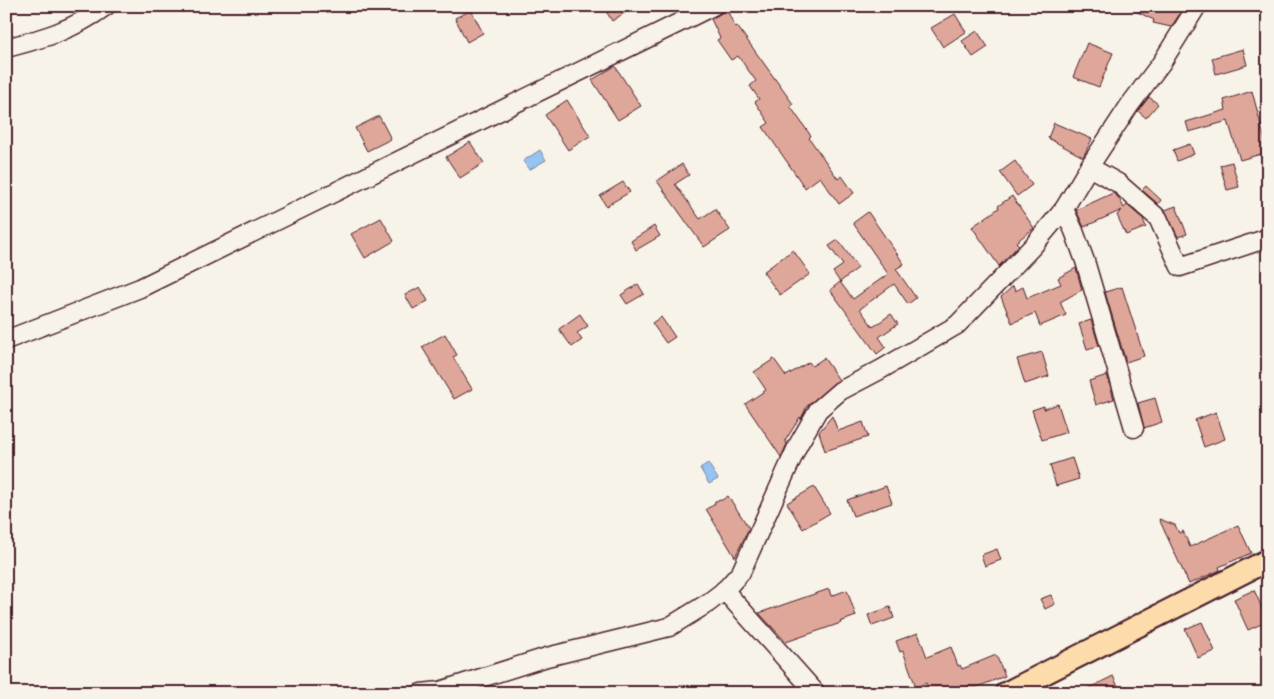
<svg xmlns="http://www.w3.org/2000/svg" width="1274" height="699" font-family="'Shantell Sans',sans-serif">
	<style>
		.water { fill: #96c4f1; stroke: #7882a2 }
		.building { fill: #dfa799; stroke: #4a1f2b }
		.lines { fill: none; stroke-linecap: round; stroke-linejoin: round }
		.minor-casing { stroke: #4a1f2b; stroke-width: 21 }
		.major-casing { stroke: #4a1f2b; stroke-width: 25 }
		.minor { stroke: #f7f3e8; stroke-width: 18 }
		.major { stroke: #fddcac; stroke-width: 21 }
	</style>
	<rect width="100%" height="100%" fill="#f7f3e8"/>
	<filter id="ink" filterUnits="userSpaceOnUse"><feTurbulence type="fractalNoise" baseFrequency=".02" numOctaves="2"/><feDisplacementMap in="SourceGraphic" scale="10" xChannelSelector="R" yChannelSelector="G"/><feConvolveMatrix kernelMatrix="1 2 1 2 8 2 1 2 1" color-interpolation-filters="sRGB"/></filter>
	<g filter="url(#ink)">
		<g class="water">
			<path d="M540 150 546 160 529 170 523 161Z"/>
			<path d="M708 463 718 479 709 484 700 468Z"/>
		</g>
		<g class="building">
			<path d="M603 6H635L612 21Z"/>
			<path d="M1125 6H1157L1181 12 1171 27 1153 23 1154 20Z"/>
			<path d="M471 10 483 33 467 42 455 18Z"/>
			<path d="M727 10 735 27 737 26 793 104 790 106 811 136 809 138 838 179 842 176 854 193 839 204 820 177 805 188 763 127 769 123 755 102 759 99 750 86 756 81 738 56 731 60 717 40 720 38 711 19Z"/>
			<path d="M955 14 966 32 943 47 931 28Z"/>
			<path d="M977 31 988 47 973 57 962 41Z"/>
			<path d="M1087 43 1113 53 1099 87 1073 77Z"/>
			<path d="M1243 49 1247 65 1216 74 1212 58Z"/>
			<path d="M615 66 641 106 618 120 592 80Z"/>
			<path d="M1252 91 1268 152 1240 160 1228 121 1189 132 1186 122 1226 110 1224 100Z"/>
			<path d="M1149 97 1158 104 1146 118 1138 111Z"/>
			<path d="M567 100 590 136 568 150 545 115Z"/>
			<path d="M379 116 391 139 367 151 355 128Z"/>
			<path d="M1054 123 1092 139 1083 157 1048 138Z"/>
			<path d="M470 142 484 163 460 178 446 157Z"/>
			<path d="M1190 144 1194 154 1177 161 1173 150Z"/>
			<path d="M1015 161 1032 185 1017 196 1000 172Z"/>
			<path d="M1232 162 1239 187 1227 190 1220 165Z"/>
			<path d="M682 164 689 175 675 184 700 219 715 209 730 230 704 247 657 181Z"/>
			<path d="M623 182 630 192 606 206 600 196Z"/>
			<path d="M1146 186 1161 200 1158 204 1142 190Z"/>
			<path d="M1113 193 1119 198 1124 208 1127 205 1143 219 1146 227 1126 235 1117 215 1122 210 1084 227 1076 210Z"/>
			<path d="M1012 196 1034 228 1016 242 1019 245 999 266 972 227 999 208 998 206Z"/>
			<path d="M1176 206 1187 234 1178 237 1165 210Z"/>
			<path d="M868 212 904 264 896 269 916 298 908 304 894 284 860 309 873 327 891 314 898 324 879 337 886 347 877 354 830 290 840 282 853 299 888 274 853 223Z"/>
			<path d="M381 218 394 241 365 258 351 234Z"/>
			<path d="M654 226 660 236 636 250 631 241Z"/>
			<path d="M838 240 858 268 840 282 833 272 843 265 829 246Z"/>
			<path d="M793 250 810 274 780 295 763 272Z"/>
			<path d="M1076 268 1082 290 1060 302 1066 315 1040 326 1035 313 1012 323 1001 297 1013 286 1015 291 1023 287 1027 298 1061 284 1058 278Z"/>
			<path d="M638 284 644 294 627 304 621 295Z"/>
			<path d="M420 287 428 301 413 309 405 295Z"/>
			<path d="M1122 287 1144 356 1126 362 1105 292Z"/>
			<path d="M580 314 588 326 577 333 582 340 572 347 559 329Z"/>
			<path d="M661 317 675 337 666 343 652 323Z"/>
			<path d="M1091 320 1099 346 1087 349 1079 324Z"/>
			<path d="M445 334 457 355 453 357 472 389 454 399 422 347Z"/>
			<path d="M1042 352 1049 376 1025 384 1017 359Z"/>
			<path d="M824 358 839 380 807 406 801 419 800 417 785 441 787 444 781 457 745 404 766 390 754 372 774 359 786 376 809 362 812 366Z"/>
			<path d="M1107 375 1114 399 1096 405 1089 381Z"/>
			<path d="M1155 398 1162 422 1144 428 1138 403Z"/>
			<path d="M1058 404 1067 432 1042 440 1032 410 1044 406V409Z"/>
			<path d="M1216 412 1225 439 1204 447 1195 420Z"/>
			<path d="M832 416 838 431 863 422 868 437 825 451 819 432Z"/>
			<path d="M1072 458 1079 479 1056 486 1050 465Z"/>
			<path d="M886 486 892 503 853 516 847 500Z"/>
			<path d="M814 487 830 513 803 529 787 503Z"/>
			<path d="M728 496 749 528 735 557 706 509 714 505 715 501 722 500Z"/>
			<path d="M1159 519 1175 525 1179 533 1183 531 1190 547 1238 525 1251 553 1219 567 1220 570 1189 584Z"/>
			<path d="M997 549 1001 560 985 566 981 555Z"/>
			<path d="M829 589 831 596 847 590 856 616 840 622 841 623 786 642 759 613Z"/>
			<path d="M1254 590 1268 621 1248 630 1234 599Z"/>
			<path d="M1051 595 1055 604 1045 609 1040 599Z"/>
			<path d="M890 607 894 618 872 626 868 615Z"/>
			<path d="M1202 622 1215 651 1198 658 1185 629Z"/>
			<path d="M918 633 927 657 951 647 958 666 960 665 962 669 996 655 1005 676 972 689 970 686 951 693H931L926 683 916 687 903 651 900 652 896 641Z"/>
			<path d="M1113 676 1121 693H1079Z"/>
		</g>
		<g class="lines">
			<g class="minor-casing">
				<g id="minor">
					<path d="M6 48C45 38 73 30 106 6"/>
					<path d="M1089 167 1118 183 1158 218 1180 267 1268 238"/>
					<path d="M1064 209 1074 231 1085 261 1134 428"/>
					<path d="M6 340 140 288 713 6"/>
					<path d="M724 590 816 693"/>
					<path d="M421 693 440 691 547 657 669 627 708 603 725 590 741 572 798 445 818 410 840 391 880 370 957 325 1033 246 1064 209 1089 167 1129 106 1162 62 1197 6"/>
				</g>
			</g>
			<g class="major-casing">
				<path id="major" d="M1006 693 1268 560"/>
			</g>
			<use href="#minor" class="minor"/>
			<use href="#major" class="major"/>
		</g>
	</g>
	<rect width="1274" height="699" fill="none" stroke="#f7f3e8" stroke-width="25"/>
	<rect x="12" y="12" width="1249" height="674" fill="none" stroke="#4a1f2b" stroke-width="2" filter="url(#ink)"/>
</svg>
